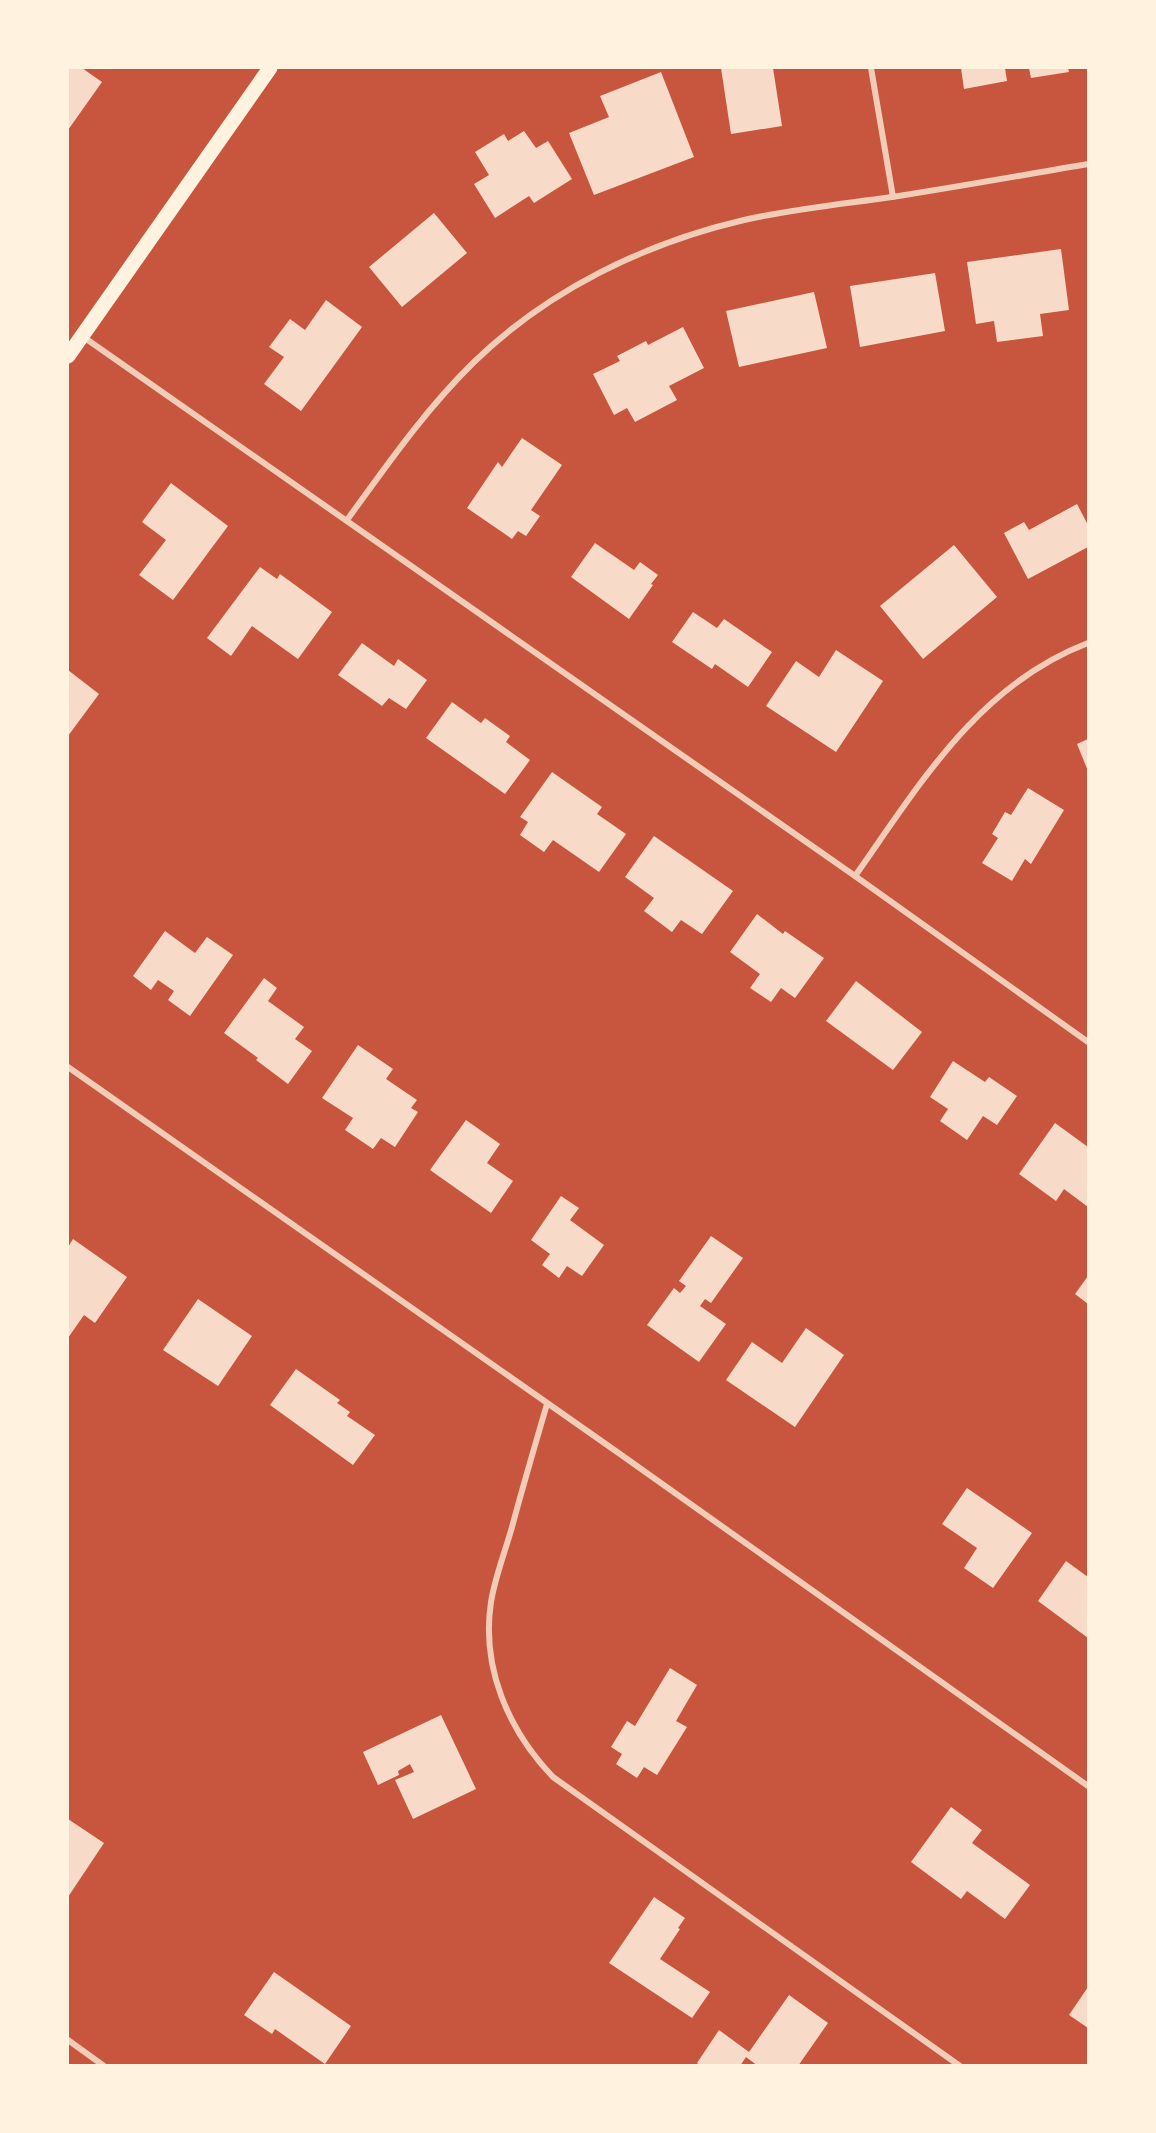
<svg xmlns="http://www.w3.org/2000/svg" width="1156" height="2133" font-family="'Asap Condensed',sans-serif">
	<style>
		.building { fill: #f7dbc8 }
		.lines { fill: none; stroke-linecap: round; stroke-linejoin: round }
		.minor { stroke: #f1ccb7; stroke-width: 6 }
		.primary { stroke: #fff3e0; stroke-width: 15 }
	</style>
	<rect width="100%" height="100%" fill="#c8553d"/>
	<g class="building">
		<path d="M68 68H82L102 82 68 130Z"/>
		<path d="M721 68H773L782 126 731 134Z"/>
		<path d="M961 68H1005L1007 81 964 89Z"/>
		<path d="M1029 68H1068L1069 72 1031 78Z"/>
		<path d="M661 72 694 157 594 195 569 133 609 117 600 96Z"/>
		<path d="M524 131 536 148 548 141 572 179 534 203 529 196 495 218 474 184 489 175 475 152 504 134 508 141Z"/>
		<path d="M434 213 467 253 402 307 369 267Z"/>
		<path d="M1061 249 1069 310 1040 314 1043 336 997 342 994 321 976 324 967 262Z"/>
		<path d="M935 273 945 331 860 347 850 286Z"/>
		<path d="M814 292 827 348 739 367 726 311Z"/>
		<path d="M326 300 362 327 301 411 264 384 284 357 269 347 290 319 305 330Z"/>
		<path d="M683 327 704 368 669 386 677 400 635 422 627 408 614 415 593 374 620 361 617 356 646 341 648 345Z"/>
		<path d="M522 438 562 465 531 510 540 516 526 536 518 531 512 539 467 508 498 462 502 467Z"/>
		<path d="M171 483 228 526 173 600 139 575 166 540 142 522Z"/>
		<path d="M1077 504 1088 525V547L1028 579 1004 533 1024 522 1029 530Z"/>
		<path d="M595 543 634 570 640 562 658 575 651 584 653 585 629 619 571 577Z"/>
		<path d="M954 545 997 597 923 659 880 606Z"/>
		<path d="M260 567 277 579 280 574 332 612 298 659 252 626 231 656 207 638Z"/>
		<path d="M693 612 717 628 724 619 772 652 748 687 715 664 712 669 672 642Z"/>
		<path d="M362 643 394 666 398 659 427 680 406 709 389 698 382 706 338 675Z"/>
		<path d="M836 650 883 681 836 752 766 706 796 661 819 677Z"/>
		<path d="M68 670 99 694 68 736Z"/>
		<path d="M452 702 481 723 485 718 510 736 506 742 530 760 505 794 426 738Z"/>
		<path d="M1088 739V771L1077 744Z"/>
		<path d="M552 772 602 807 597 814 626 834 599 872 553 840 544 852 520 835 528 822 520 817Z"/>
		<path d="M1028 788 1064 810 1031 864 1025 859 1012 881 982 863 998 838 992 834 1005 812 1011 815Z"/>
		<path d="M654 836 733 891 702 934 681 920 672 932 644 911 654 898 625 877Z"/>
		<path d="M757 914 783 934 785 931 824 958 795 998 781 988 771 1002 750 988 760 974 730 952Z"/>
		<path d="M165 931 195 953 207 937 233 955 190 1016 168 1000 174 991 158 980 151 990 133 976Z"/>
		<path d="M264 978 277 988 268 1001 304 1027 295 1039 312 1051 288 1084 256 1060 258 1058 224 1033Z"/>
		<path d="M856 981 922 1032 893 1070 826 1021Z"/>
		<path d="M358 1045 393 1069 386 1079 417 1100 411 1108 418 1112 395 1147 381 1138 373 1149 345 1130 353 1118 322 1098Z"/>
		<path d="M953 1061 985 1082 989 1077 1017 1096 997 1125 983 1116 967 1140 940 1121 948 1109 930 1097Z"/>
		<path d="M466 1120 500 1144 487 1163 513 1181 491 1213 430 1170Z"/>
		<path d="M1055 1123 1088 1147V1207L1064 1189 1056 1201 1019 1174Z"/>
		<path d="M561 1196 579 1208 570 1220 604 1245 582 1276 567 1266 559 1278 542 1265 550 1254 531 1240Z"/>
		<path d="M711 1236 743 1258 711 1303 705 1299 700 1306 726 1324 699 1362 647 1325 674 1288 680 1293 686 1286 679 1281Z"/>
		<path d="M73 1239 127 1277 95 1323 84 1315 68 1338V1247Z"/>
		<path d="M1088 1276V1304L1075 1294Z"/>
		<path d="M198 1299 252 1336 218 1386 163 1350Z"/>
		<path d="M806 1328 844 1355 795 1427 726 1380 752 1342 782 1363Z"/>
		<path d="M296 1369 340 1400 337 1403 350 1412 347 1416 375 1435 353 1465 270 1405Z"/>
		<path d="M967 1488 1032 1533 993 1588 964 1568 977 1548 942 1524Z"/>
		<path d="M1066 1561 1088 1577V1638L1038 1601Z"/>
		<path d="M670 1668 697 1685 676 1721 687 1727 657 1775 644 1767 637 1778 616 1764 622 1754 611 1747 627 1721 635 1726Z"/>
		<path d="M441 1715 476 1789 413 1819 395 1780 414 1772 410 1764 398 1771 399 1775 378 1785 363 1752Z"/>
		<path d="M951 1807 982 1830 972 1843 1030 1885 1005 1919 967 1891 961 1899 911 1862Z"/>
		<path d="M68 1819 104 1843 68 1897Z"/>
		<path d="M654 1897 685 1918 678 1928 680 1929 660 1959 710 1992 692 2018 609 1963Z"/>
		<path d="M274 1972 351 2026 325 2064 275 2029 272 2034 244 2015Z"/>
		<path d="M1088 1987V2028L1069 2015Z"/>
		<path d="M789 1995 828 2023 798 2066H758L746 2057 740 2066H701L697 2063 719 2030 749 2052Z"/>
	</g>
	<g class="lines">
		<g class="minor">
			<path d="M871 68 893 197"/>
			<path d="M82 336 855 876 1088 1042"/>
			<path d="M347 520C387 465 425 410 474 362 548 290 645 243 744 220 792 209 843 204 892 197 957 187 1023 175 1088 164"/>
			<path d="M855 876C920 784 978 685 1088 643"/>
			<path d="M68 1067 620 1454 1088 1786"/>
			<path d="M547 1404C535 1445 523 1486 512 1527 505 1552 495 1577 491 1602 481 1667 508 1730 553 1777L960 2066"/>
			<path d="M68 2040 104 2066"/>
		</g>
		<path class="primary" d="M68 356 270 68"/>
	</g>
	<rect width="1156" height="2133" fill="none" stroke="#fff3e0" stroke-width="138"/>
</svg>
